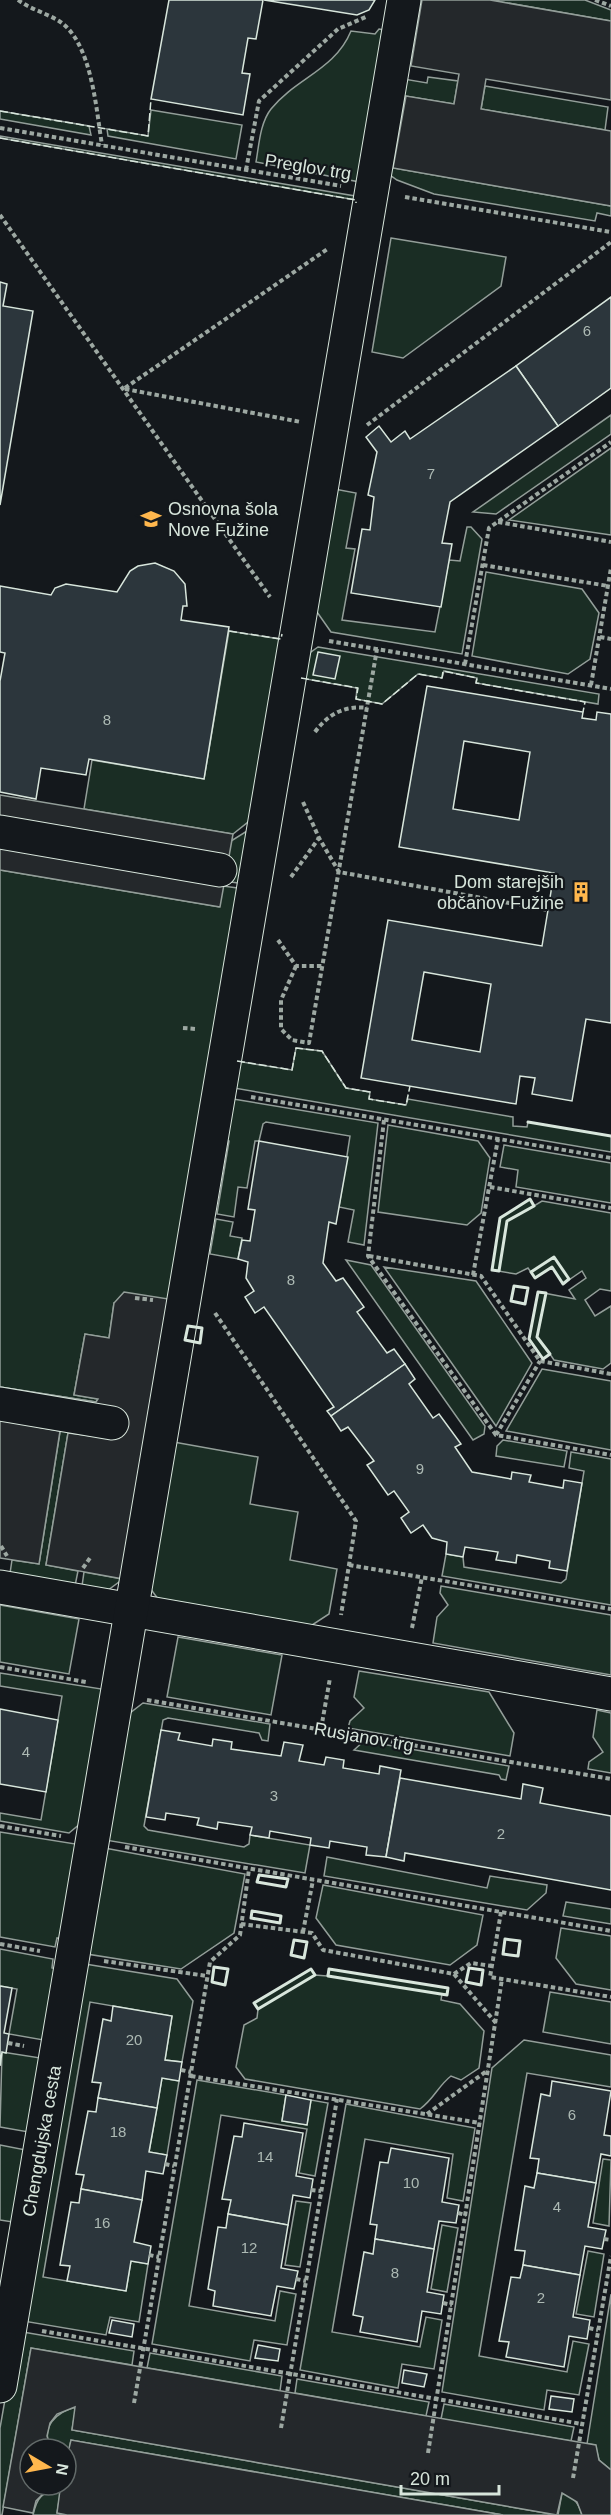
<svg xmlns="http://www.w3.org/2000/svg" width="611" height="2515" font-family="Arial,sans-serif">
<style>
.green{fill:#1a2d24;stroke:#939e99;stroke-width:1.5}
.parking{fill:#24282b;stroke:#939e99;stroke-width:1.5}
.building{fill:#2c363c;stroke:#d8e6dc;stroke-width:1.5;fill-rule:evenodd}
.lines{fill:none;stroke-linecap:round;stroke-linejoin:round}
.minor-casing{stroke:#d8e6dc;stroke-width:35}
.path{stroke:#9da8a2;stroke-width:4;stroke-dasharray:4.5 3;stroke-linecap:butt}
.minor{stroke:#14181c;stroke-width:33}
.fence{stroke:#d8e6dc;stroke-width:1.5;stroke-dasharray:8 3;stroke-linecap:butt}
.wall{stroke:#d8e6dc;stroke-width:3}
.labels{text-anchor:middle;stroke-width:4.5;stroke-linejoin:round;paint-order:stroke}
.number-label{font-size:15px;fill:#adbab4}
.street-label{font-size:18px;fill:#d8e6dc;stroke:#14181c}
.poi-label{font-size:18px;fill:#d8e6dc;stroke:#14181c;text-anchor:start}
</style>
<rect width="100%" height="100%" fill="#14181c"/>
<g class="green">
<polygon points="490,0 585,0 611,10 611,21"/>
<path d="M379,29L390,31L365,183L256,162C259,145 260,123 271,109C296,78 335,70 351,31L375,34Z"/>
<polygon points="428,77 458,81 454,104 406,96 398,139 388,138 398,78 427,83"/>
<polygon points="485,86 608,107 605,130 481,109"/>
<polygon points="151,110 242,125 236,159 108,136 107,129 148,136"/>
<polygon points="0,111 89,126 91,135 0,119"/>
<polygon points="0,136 361,197 356,200 0,138"/>
<polygon points="388,143 397,145 393,168 611,206 611,216 597,213 595,221 434,194 397,180 390,175"/>
<polygon points="391,238 506,257 501,286 403,358 372,352"/>
<polygon points="611,415 611,434 496,514 473,512"/>
<polygon points="611,448 611,535 509,520"/>
<polygon points="329,488 356,493 346,548 355,549 342,620 435,632 449,560 460,561 467,527 471,527 482,539 462,654 331,632 310,602"/>
<polygon points="486,572 582,589 599,613 590,659 568,674 472,656"/>
<polygon points="229,631 280,639 257,815 233,834 84,809 92,760 204,779"/>
<polygon points="318,647 599,694 598,704 476,683 477,678 444,671 442,678 418,674 382,704 356,699 357,688 301,678 236,1061 292,1070 296,1048 322,1051 346,1088 370,1092 369,1099 406,1105 408,1099 513,1117 513,1126 527,1127 528,1122 611,1136 611,1152 228,1087 300,660"/>
<polygon points="255,826 245,884 224,881 231,841"/>
<polygon points="0,870 219,907 223,886 245,889 175,1300 114,1303 109,1338 85,1334 74,1395 98,1399 96,1402 0,1387"/>
<polygon points="227,1098 378,1123 364,1245 348,1242 354,1210 339,1207 350,1136 266,1122 263,1124 259,1141 255,1141 247,1188 238,1187 234,1217 217,1214 229,1141 219,1139"/>
<polygon points="388,1125 478,1141 490,1158 481,1213 467,1225 378,1212"/>
<polygon points="504,1145 611,1163 611,1203 516,1187 518,1170 500,1167"/>
<polygon points="530,1199 534,1206 542,1201 611,1213 611,1291 600,1289 585,1300 595,1316 611,1306 611,1363 603,1369 554,1360 550,1354 543,1359 529,1339 538,1292 575,1299 569,1290 586,1278 582,1271 563,1284 552,1267 535,1278 528,1268 516,1274 492,1270 500,1218"/>
<polygon points="216,1219 233,1222 230,1236 242,1238 238,1259 210,1254"/>
<polygon points="346,1260 371,1265 485,1426 484,1434 473,1440"/>
<polygon points="384,1267 476,1281 532,1363 496,1426"/>
<polygon points="542,1369 611,1381 611,1450 506,1431"/>
<polygon points="38,1425 92,1435 68,1433 46,1565 78,1571 74,1591 9,1580 12,1560 39,1564 60,1432 36,1427"/>
<polygon points="503,1440 567,1451 564,1467 496,1456 497,1446"/>
<polygon points="168,1441 258,1457 250,1504 298,1512 290,1560 337,1569 329,1614 303,1631 164,1607 144,1580"/>
<polygon points="571,1452 611,1459 611,1605 442,1576 446,1554 463,1557 464,1567 561,1583 566,1579 584,1471 569,1468"/>
<polygon points="84,1572 122,1579 123,1579 100,1596 81,1593"/>
<polygon points="441,1586 611,1615 611,1675 433,1643 437,1617 448,1605 440,1593"/>
<polygon points="0,1605 79,1619 69,1674 0,1662"/>
<polygon points="178,1637 282,1655 271,1715 167,1697"/>
<polygon points="359,1671 489,1692 514,1733 510,1756 348,1728 350,1721 364,1708 354,1697"/>
<polygon points="0,1673 108,1690 87,1818 69,1833 0,1821 0,1813 41,1820 62,1696 0,1686"/>
<polygon points="143,1703 270,1724 268,1741 262,1740 259,1733 168,1718 163,1720 144,1826 148,1830 244,1847 249,1844 250,1835 310,1845 305,1873 99,1839 121,1720"/>
<polygon points="597,1710 611,1713 611,1773 588,1769 589,1762 603,1752 593,1737"/>
<polygon points="364,1741 509,1766 506,1780 501,1779 499,1775 354,1750"/>
<polygon points="0,1832 82,1845 67,1940 57,1938 55,1947 0,1937"/>
<polygon points="99,1847 245,1874 234,1933 181,1969 87,1954"/>
<polygon points="327,1857 487,1888 490,1876 547,1885 546,1893 527,1910 324,1876"/>
<polygon points="323,1885 483,1915 477,1945 450,1965 336,1945 316,1918"/>
<polygon points="566,1902 611,1909 611,1924 563,1916"/>
<polygon points="561,1928 611,1936 611,1990 576,1984 556,1958"/>
<polygon points="0,1949 53,1959 52,1968 62,1970 49,2041 9,2034 17,1989 0,1986"/>
<polygon points="79,1963 177,1979 193,2001 182,2062 165,2060 172,2016 90,2002 43,2277 126,2291 131,2261 148,2264 139,2322 110,2317 106,2335 17,2320"/>
<path d="M311,1969L315,1975L327,1976L329,1969L448,1988L447,1995L442,1994L441,2000L460,2004L484,2031L479,2068L461,2080L451,2076C438,2086 434,2099 420,2109L245,2079L236,2067L244,2025L257,2018L258,2009L254,2003Z"/>
<polygon points="550,1992 611,2002 611,2044 543,2032"/>
<polygon points="524,2040 611,2055 611,2087 527,2073 479,2356 567,2372 573,2341 589,2344 579,2395 547,2390 544,2410 442,2392 492,2068"/>
<polygon points="2,2052 47,2059 34,2133 0,2127"/>
<polygon points="162,2078 179,2081 167,2155 149,2152"/>
<polygon points="197,2080 286,2095 282,2121 307,2125 311,2100 328,2103 315,2176 299,2173 307,2129 221,2115 189,2306 275,2321 280,2291 296,2294 287,2345 254,2340 250,2361 152,2344"/>
<polygon points="346,2104 475,2128 463,2201 447,2198 453,2154 365,2139 332,2332 420,2347 426,2317 442,2320 434,2369 402,2364 398,2388 300,2370"/>
<polygon points="0,2145 31,2151 19,2223 0,2220"/>
<polygon points="603,2159 611,2160 609,2226 593,2223"/>
<polygon points="296,2201 311,2203 300,2267 285,2265"/>
<polygon points="442,2225 458,2228 447,2292 431,2289"/>
<polygon points="588,2251 604,2254 594,2317 576,2314"/>
<polygon points="611,2294 611,2470 599,2460 595,2445 587,2444"/>
<polygon points="17,2331 134,2351 132,2365 31,2348 2,2515 0,2515 0,2428"/>
<polygon points="150,2353 282,2376 280,2391 147,2368"/>
<polygon points="297,2379 429,2402 426,2416 295,2393"/>
<polygon points="444,2404 574,2427 571,2441 441,2419"/>
<path d="M76,2407L72,2430L557,2515H503L71,2440L67,2461L66,2449H51C40,2427 56,2412 76,2407Z"/>
<path d="M61,2490L57,2513L67,2515H33C37,2497 42,2491 61,2490Z"/>
<path d="M562,2493C574,2495 579,2504 582,2515H558Z"/>
</g>
<g class="parking">
<polygon points="422,0 490,0 611,21 611,100 486,79 481,109 611,131 611,206 393,168 406,96 454,104 459,74 411,66"/>
<polygon points="0,795 233,834 220,907 0,870"/>
<polygon points="124,1292 175,1300 123,1579 46,1565 68,1433 92,1436 38,1425 37,1427 60,1431 39,1564 0,1558 0,1421 7,1421 0,1417 0,1387 96,1402 98,1399 74,1395 85,1334 109,1338 114,1303"/>
<polygon points="31,2348 596,2445 599,2460 611,2470 611,2515 582,2515 577,2502 562,2493 557,2515 72,2430 75,2407 57,2414 50,2423 47,2436 51,2449 30,2449 30,2485 66,2485 66,2461 71,2440 503,2515 67,2515 57,2513 60,2490 44,2493 36,2501 33,2513 3,2507"/>
</g>
<g class="building">
<polygon points="169,0 263,0 256,39 248,38 242,73 250,74 243,115 151,99"/>
<polygon points="264,0 375,0 369,10 357,15"/>
<polygon points="0,282 7,284 3,306 33,311 0,505"/>
<polygon points="611,297 611,388 558,426 516,366"/>
<polygon points="516,366 558,426 450,502 442,543 452,544 441,607 351,593 362,529 370,530 374,497 368,495 377,452 366,437 379,426 391,442 405,431 410,439"/>
<polygon points="155,563 174,571 185,584 187,606 183,606 181,620 229,627 204,779 89,759 86,775 41,768 36,799 0,792 0,681 5,653 0,652 0,586 51,595 55,588 66,584 117,592 130,571 138,566"/>
<polygon points="318,652 340,656 335,679 313,675"/>
<path d="M427,686L583,712L582,718L596,720L597,712L611,714V1023L586,1019L572,1101L532,1094L535,1078L520,1076L516,1104L361,1078L388,920L542,946L548,910L554,873L399,847ZM464,741L530,752L519,820L453,809ZM424,972L491,984L480,1052L412,1040Z"/>
<polygon points="259,1141 348,1157 336,1224 329,1222 323,1263 336,1281 343,1278 364,1307 357,1312 387,1353 394,1349 405,1364 331,1416 327,1411 334,1407 264,1307 255,1313 245,1297 254,1291 246,1278 248,1262 238,1259 242,1240 250,1241 255,1210 248,1209"/>
<polygon points="405,1364 415,1379 409,1384 433,1418 439,1414 461,1444 455,1447 472,1472 511,1479 512,1472 531,1475 529,1482 563,1488 564,1480 582,1483 567,1571 549,1568 550,1561 517,1555 516,1563 496,1560 498,1552 465,1547 463,1557 446,1554 447,1542 432,1538 423,1525 411,1533 401,1518 409,1512 394,1491 388,1495 367,1465 374,1461 348,1427 341,1431 331,1416"/>
<polygon points="0,1709 58,1720 46,1792 0,1784"/>
<polygon points="161,1730 180,1733 178,1740 212,1746 213,1739 232,1742 231,1749 281,1756 284,1742 303,1745 299,1761 324,1765 326,1757 344,1760 343,1768 379,1774 380,1766 401,1770 386,1857 366,1855 367,1847 330,1841 329,1848 310,1845 311,1838 270,1831 269,1838 250,1835 252,1827 218,1822 217,1829 197,1825 199,1818 166,1813 165,1820 146,1817"/>
<polygon points="400,1778 521,1799 523,1784 543,1788 540,1803 611,1816 611,1890 405,1853 404,1861 386,1857"/>
<polygon points="0,1986 12,1988 4,2033 9,2034 6,2053 2,2052 0,2066"/>
<polygon points="113,2006 172,2016 165,2060 182,2062 179,2081 162,2078 157,2108 98,2098 101,2083 92,2082 103,2019 111,2021"/>
<polygon points="552,2081 611,2091 604,2135 611,2136 611,2156 601,2154 596,2183 537,2173 539,2159 530,2158 541,2094 550,2096"/>
<polygon points="286,2095 311,2100 307,2125 282,2121"/>
<polygon points="98,2098 157,2108 149,2152 167,2155 163,2174 146,2171 142,2200 81,2189 84,2175 76,2174 88,2111 96,2112"/>
<polygon points="244,2123 303,2133 296,2176 313,2179 310,2198 293,2195 288,2225 228,2214 231,2200 222,2199 234,2136 242,2137"/>
<polygon points="391,2148 449,2158 442,2202 459,2205 456,2223 439,2221 434,2249 375,2239 377,2225 370,2224 380,2162 388,2163"/>
<polygon points="537,2173 596,2183 588,2227 606,2230 602,2249 585,2246 580,2275 523,2265 525,2251 515,2250 525,2186 534,2188"/>
<polygon points="81,2189 142,2200 134,2242 151,2246 148,2264 131,2261 126,2291 67,2281 70,2266 60,2265 71,2202 79,2203"/>
<polygon points="228,2214 288,2225 281,2268 298,2271 294,2289 277,2286 271,2316 213,2306 215,2291 208,2289 218,2227 226,2228"/>
<polygon points="375,2239 434,2249 427,2292 444,2295 441,2314 422,2311 417,2342 360,2332 363,2317 353,2315 364,2252 373,2254"/>
<polygon points="523,2265 580,2275 573,2317 590,2320 587,2339 569,2336 564,2367 506,2357 509,2342 499,2341 511,2277 520,2278"/>
<polygon points="112,2320 134,2324 132,2337 109,2333"/>
<polygon points="258,2345 280,2349 278,2361 255,2358"/>
<polygon points="404,2370 427,2374 424,2387 402,2383"/>
<polygon points="551,2396 574,2399 572,2412 549,2409"/>
</g>
<g class="lines">
<g class="minor-casing">
<g id="minor">
<polyline points="0,832 220,870"/>
<polyline points="0,1404 112,1423"/>
<polyline points="0,1587 611,1694"/>
<polyline points="0,2386 404,0"/>
</g>
</g>
<g class="path">
<path d="M18,0C30,9 46,13 59,21C92,42 96,109 102,145"/>
<polyline points="595,0 611,6"/>
<polyline points="0,128 341,186"/>
<polyline points="246,170 259,101 338,29 368,16"/>
<polyline points="405,197 611,232"/>
<polyline points="0,215 270,597"/>
<polyline points="125,388 329,248"/>
<polyline points="125,389 301,422"/>
<polyline points="367,425 611,242"/>
<polyline points="498,522 611,542"/>
<polyline points="483,565 608,586"/>
<polyline points="600,637 611,639"/>
<polyline points="329,641 611,689"/>
<polyline points="465,664 489,528 611,442"/>
<polyline points="591,685 611,568"/>
<path d="M315,732C328,714 345,705 367,708"/>
<polyline points="303,802 319,838 339,872 548,910"/>
<polyline points="291,877 319,838"/>
<polyline points="278,940 296,966 322,966"/>
<polyline points="296,966 281,1000 281,1029 292,1040 309,1043 377,649"/>
<polyline points="183,1028 196,1029"/>
<polyline points="251,1097 611,1158"/>
<polyline points="384,1120 368,1256 496,1435 611,1455"/>
<polyline points="490,1187 611,1208"/>
<polyline points="369,1256 481,1276 540,1361 611,1374"/>
<polyline points="473,1275 498,1139"/>
<polyline points="135,1298 153,1300"/>
<polyline points="215,1313 356,1521 341,1615"/>
<polyline points="496,1435 540,1361"/>
<polyline points="1,1546 7,1556"/>
<polyline points="349,1565 611,1609"/>
<polyline points="83,1568 90,1558"/>
<polyline points="412,1628 422,1577"/>
<polyline points="0,1667 86,1682"/>
<polyline points="147,1700 611,1779"/>
<polyline points="321,1729 330,1678"/>
<polyline points="0,1826 61,1836"/>
<polyline points="125,1847 611,1931"/>
<polyline points="501,1912 490,1977 611,1997"/>
<polyline points="241,1924 312,1933 323,1950 454,1974 471,1963 492,1966"/>
<polyline points="303,1932 313,1880"/>
<polyline points="0,1944 40,1951"/>
<polyline points="104,1961 207,1976"/>
<polyline points="454,1974 496,2023"/>
<polyline points="8,2043 24,2046"/>
<polyline points="181,2070 191,2072"/>
<polyline points="191,2076 480,2123"/>
<polyline points="427,2114 488,2070"/>
<polyline points="165,2164 174,2166"/>
<polyline points="311,2190 321,2191"/>
<polyline points="458,2213 466,2215"/>
<polyline points="604,2239 611,2240"/>
<polyline points="149,2255 159,2257"/>
<polyline points="296,2279 306,2281"/>
<polyline points="443,2303 452,2305"/>
<polyline points="589,2328 598,2330"/>
<polyline points="42,2331 582,2424"/>
<polyline points="134,2403 210,1962 240,1935 249,1869"/>
<polyline points="281,2428 337,2099"/>
<polyline points="428,2453 502,1979"/>
<polyline points="573,2478 611,2256"/>
</g>
<use href="#minor" class="minor"/>
<g class="fence">
<polyline points="0,111 148,136 151,99"/>
<polyline points="0,138 356,200 356,203"/>
<polyline points="229,631 281,639 282,634"/>
<polyline points="301,678 358,688 356,699 382,704 418,674 442,678 443,671 477,678 476,683 585,702 583,712"/>
<polyline points="237,1061 292,1070 296,1048 322,1051 346,1088 370,1092 369,1099 406,1105 410,1086"/>
</g>
<g class="wall">
<polyline points="528,1122 611,1136"/>
<polygon points="530,1199 534,1206 507,1221 499,1271 492,1270 500,1218"/>
<polygon points="554,1257 569,1279 563,1284 552,1267 535,1278 531,1272"/>
<polygon points="514,1286 528,1288 525,1304 511,1301"/>
<polygon points="538,1292 546,1293 537,1337 550,1354 543,1359 529,1339"/>
<polygon points="188,1326 202,1328 200,1343 185,1340"/>
<polygon points="259,1875 288,1879 286,1887 257,1882"/>
<polygon points="252,1911 281,1916 280,1923 251,1918"/>
<polygon points="505,1939 520,1941 518,1956 503,1954"/>
<polygon points="294,1940 307,1942 304,1958 291,1955"/>
<polygon points="214,1967 228,1969 225,1985 212,1982"/>
<polygon points="469,1968 483,1970 481,1985 466,1982"/>
<polygon points="311,1969 315,1975 258,2009 254,2003"/>
<polygon points="329,1969 448,1988 447,1995 328,1976"/>
</g>
</g>
<defs>
<g id="school-bare" transform="scale(1.62)"><path d="M0-5L7-2L0 1L-7-2ZM-4 1L0 2.5L4 1V4Q0 6-4 4Z" fill="#ffb74d" stroke="#14181c" stroke-width="2.5" paint-order="stroke"/></g>
<g id="building-bare" transform="scale(1.62)"><path d="M-4-6H4V6H1V3H-1V6H-4ZM-2.5-4.3h1.7v1.8h-1.7ZM.8-4.3h1.7v1.8H.8ZM-2.5-1h1.7V.8h-1.7ZM.8-1h1.7V.8H.8Z" fill="#ffb74d" stroke="#14181c" stroke-width="2.5" paint-order="stroke"/></g>
</defs>
<g fill-rule="evenodd">
<use href="#school-bare" x="151" y="519"/>
<use href="#building-bare" x="581" y="892"/>
</g>
<g class="labels">
<g class="number-label">
<text x="587" y="336">6</text>
<text x="431" y="479">7</text>
<text x="107" y="725">8</text>
<text x="291" y="1285">8</text>
<text x="420" y="1474">9</text>
<text x="26" y="1757">4</text>
<text x="274" y="1801">3</text>
<text x="501" y="1839">2</text>
<text x="134" y="2045">20</text>
<text x="572" y="2120">6</text>
<text x="118" y="2137">18</text>
<text x="265" y="2162">14</text>
<text x="411" y="2188">10</text>
<text x="557" y="2212">4</text>
<text x="102" y="2228">16</text>
<text x="249" y="2253">12</text>
<text x="395" y="2278">8</text>
<text x="541" y="2303">2</text>
</g>
<g class="street-label">
<text transform="translate(308 167) rotate(9)" y="6">Preglov trg</text>
<text transform="translate(364 1737) rotate(10)" y="6">Rusjanov trg</text>
<text transform="translate(42 2141) rotate(-80)" y="6">Chengdujska cesta</text>
</g>
<g class="poi-label">
<text x="168" y="515">Osnovna šola<tspan x="168" dy="21">Nove Fužine</tspan></text>
<text x="564" y="888" text-anchor="end">Dom starejših<tspan x="564" dy="21">občanov Fužine</tspan></text>
</g>
</g>
<g transform="translate(48 2467) rotate(100)"><circle r="28" fill="#14181c" stroke="#626a69" stroke-width="1.5"/>
<path d="M0-4.5L10 22L0 15L-10 22Z" fill="#ffb74d"/>
<text y="-9" font-size="16" font-weight="bold" text-anchor="middle" fill="#d8e6dc">N</text>
</g>
<path d="M401 2485v9h98v-9" fill="none" stroke="#d8e6dc" stroke-width="3"/>
<text x="410" y="2485" font-size="18" fill="#d8e6dc" stroke="#14181c" stroke-width="4.5" paint-order="stroke">20 m</text>
</svg>
